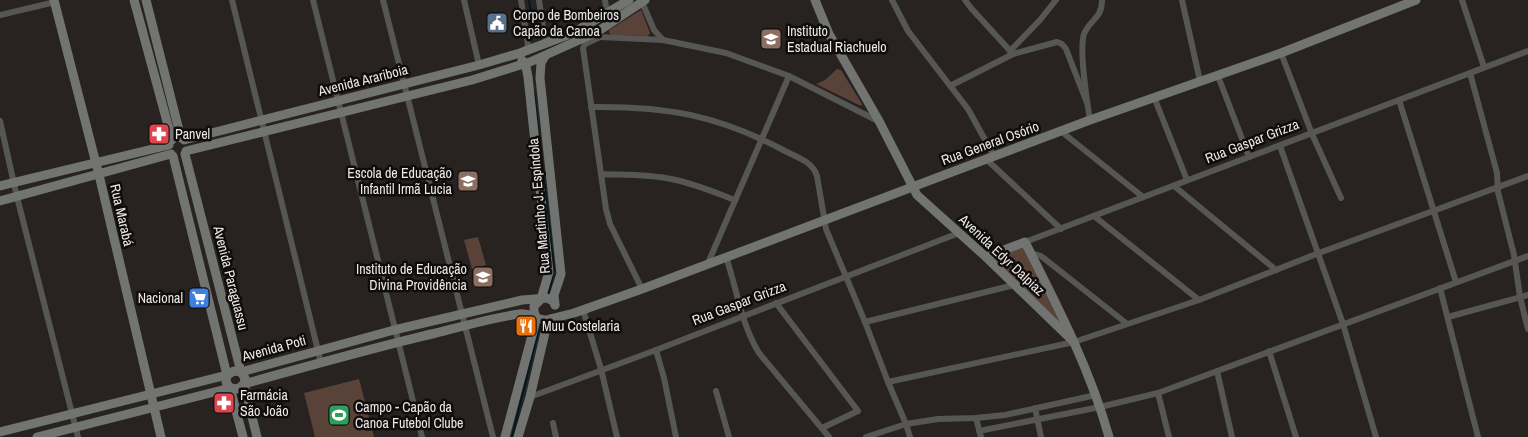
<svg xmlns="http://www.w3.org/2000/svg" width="1528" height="437" font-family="'Archivo Narrow',sans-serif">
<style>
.green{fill:#594238}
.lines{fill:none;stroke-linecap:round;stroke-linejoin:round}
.stream{stroke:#011822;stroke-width:2}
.street{stroke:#565755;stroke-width:6}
.secondary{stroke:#717470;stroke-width:9}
.labels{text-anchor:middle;stroke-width:5;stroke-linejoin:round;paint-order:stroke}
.poi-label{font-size:14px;fill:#ece9e7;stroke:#0f0d0c;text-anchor:start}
.street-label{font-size:14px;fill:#ece9e7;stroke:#0f0d0c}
</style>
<rect width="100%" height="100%" fill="#282321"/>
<g class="green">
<polygon points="641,10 650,33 648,36 612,35 609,33 609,30"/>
<polygon points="837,69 841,70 862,104 861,106 816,84 825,80"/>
<polygon points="478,237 486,265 472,269 464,240"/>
<polygon points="1024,247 1062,326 991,259"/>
<polygon points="359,379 374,437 315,437 304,393"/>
</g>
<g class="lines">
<g class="stream">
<polyline points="529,0 532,18"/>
<polyline points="534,92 554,270 549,293"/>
<polyline points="512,437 539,328"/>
</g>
<g class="street">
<polyline points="232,0 321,363"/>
<polyline points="313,0 422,437"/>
<polyline points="383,0 493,437"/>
<polyline points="464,0 479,65"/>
<polyline points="521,0 528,45 526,51"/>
<polyline points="539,0 543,28 547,43"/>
<polyline points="605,0 607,14"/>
<polyline points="892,0 908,31 968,109 994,156"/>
<polyline points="965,0 971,8 1013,54"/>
<polyline points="1182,0 1200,81"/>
<polyline points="1462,0 1484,67"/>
<polyline points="642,2 654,30 663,40"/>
<polyline points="0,15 55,2"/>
<polyline points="597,32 600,37 663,40 726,53 789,76 878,121"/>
<polyline points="600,37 585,44 583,48 606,209 610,224 642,289"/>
<polyline points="1010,51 1040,20 1056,0"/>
<polyline points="1281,53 1312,134 1341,198"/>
<polyline points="1470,73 1497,173 1498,192 1514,255 1520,297 1528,329"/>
<polyline points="1218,76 1249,157"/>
<polyline points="950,86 1013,54 1057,42 1062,44 1066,49 1087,103"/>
<polyline points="1154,97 1187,180"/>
<polyline points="1399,100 1456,282"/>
<path d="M591,107C666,106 718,115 785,151C797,157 813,162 817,176L826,229L865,322L888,382L906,424L910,437"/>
<path d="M1090,120C1087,103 1079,49 1084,34C1090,19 1102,19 1102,0"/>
<polyline points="0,121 17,197 78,437"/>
<polyline points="1062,132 1143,197"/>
<polyline points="1280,146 1343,324 1376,437"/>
<polyline points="986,159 1061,229"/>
<path d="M601,174C624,175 648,174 671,179C693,183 714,192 735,200"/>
<polyline points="1174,186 1276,270"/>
<polyline points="1094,216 1199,300"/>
<polyline points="1025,242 1528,51"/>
<polyline points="1031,253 1041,256 1126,323"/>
<path d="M726,257C737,289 741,324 759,353L829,437"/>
<polyline points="708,263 789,76"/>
<polyline points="1440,288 1478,437"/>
<polyline points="776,303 858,411 822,428"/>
<polyline points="583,310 601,369 617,437"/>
<polyline points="1448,317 1528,295"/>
<polyline points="865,322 1014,285"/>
<polyline points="656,350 664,378 676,437"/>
<polyline points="1269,351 1296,437"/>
<polyline points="1217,371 1232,437"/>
<polyline points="888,382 1074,342 1199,300 1319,253 1528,176"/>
<polyline points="716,391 729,437"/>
<polyline points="1158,393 1169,437"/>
<polyline points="530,397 656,350 959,233"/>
<polyline points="1035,408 1041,437"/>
<polyline points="976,418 981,437"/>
<polyline points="553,423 556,437"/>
<polyline points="979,431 1100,407 1158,393 1528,256"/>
<polyline points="866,437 906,424 938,419 976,418 1005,415 1096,395"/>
</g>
<g class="secondary">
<polyline points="54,0 99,175 161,437"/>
<polyline points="134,0 172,140"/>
<polyline points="146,0 181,138"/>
<polyline points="815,0 829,34 879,121 917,195 986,257 1074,342"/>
<polyline points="545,56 541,63 540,78 561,274 554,295 555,305"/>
<polyline points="184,140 479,65 520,53 573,33 629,0"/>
<polyline points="186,151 472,80 530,62 597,32 645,0"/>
<polyline points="185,154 241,372 245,378 244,384 257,437"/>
<polyline points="173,156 227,375 226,382 230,388 243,437"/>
<polyline points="0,186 169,145"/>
<polyline points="0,201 171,154"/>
<path d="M986,257L1025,242C1057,305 1090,369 1109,437"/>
<polyline points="550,319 574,313 642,289 1090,120 1281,53 1416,0"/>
<polyline points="0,432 227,375 234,371 241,372 394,330 522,300 547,298 553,301 555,305"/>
<path d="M37,437L230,388L238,389L244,384C308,366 372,348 436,333C464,326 491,318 519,314C529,312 538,321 548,320"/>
<polyline points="505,437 534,328 536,317 534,312 534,306 541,299 549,272 528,77 526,67 522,60"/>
<polyline points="518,437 530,397 548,320 551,319"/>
</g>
</g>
<defs>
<g id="civic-square" transform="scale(1.125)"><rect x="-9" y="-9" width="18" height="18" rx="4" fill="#5c6f8a" stroke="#0f0d0c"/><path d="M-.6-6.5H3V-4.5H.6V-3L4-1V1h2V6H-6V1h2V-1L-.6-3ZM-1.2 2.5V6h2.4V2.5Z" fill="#fff"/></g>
<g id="school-square" transform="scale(1.125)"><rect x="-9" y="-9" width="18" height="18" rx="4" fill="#8d6e63" stroke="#0f0d0c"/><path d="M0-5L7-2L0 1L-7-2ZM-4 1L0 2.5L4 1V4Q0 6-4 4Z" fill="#fff"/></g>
<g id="pharmacy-square" transform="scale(1.125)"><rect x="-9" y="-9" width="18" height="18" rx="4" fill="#e0444e" stroke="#0f0d0c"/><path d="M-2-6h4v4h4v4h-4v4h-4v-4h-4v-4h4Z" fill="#fff"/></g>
<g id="supermarket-square" transform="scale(1.125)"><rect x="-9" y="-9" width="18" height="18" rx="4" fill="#3f7fe0" stroke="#0f0d0c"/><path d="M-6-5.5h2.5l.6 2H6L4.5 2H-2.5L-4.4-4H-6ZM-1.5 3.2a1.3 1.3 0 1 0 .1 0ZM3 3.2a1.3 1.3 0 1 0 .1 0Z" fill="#fff"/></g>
<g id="restaurant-square" transform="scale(1.125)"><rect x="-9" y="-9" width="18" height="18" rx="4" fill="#e8710a" stroke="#0f0d0c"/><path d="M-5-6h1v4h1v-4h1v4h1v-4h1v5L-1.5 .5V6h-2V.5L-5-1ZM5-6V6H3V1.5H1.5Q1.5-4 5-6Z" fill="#fff"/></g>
<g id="stadium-square" transform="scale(1.125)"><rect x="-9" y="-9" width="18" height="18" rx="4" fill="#2e9e5b" stroke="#0f0d0c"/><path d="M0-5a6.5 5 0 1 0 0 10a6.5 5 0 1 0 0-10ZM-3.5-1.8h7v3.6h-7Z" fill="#fff"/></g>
</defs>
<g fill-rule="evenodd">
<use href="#civic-square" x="497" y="23"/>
<use href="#school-square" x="771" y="39"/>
<use href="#pharmacy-square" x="159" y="134"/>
<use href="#school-square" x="468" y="181"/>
<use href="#school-square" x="483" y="277"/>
<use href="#supermarket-square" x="199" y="298"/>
<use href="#restaurant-square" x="526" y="326"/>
<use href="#pharmacy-square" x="224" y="403"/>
<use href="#stadium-square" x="339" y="415"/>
</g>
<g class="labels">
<g class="poi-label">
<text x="513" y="20">Corpo de Bombeiros<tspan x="513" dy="16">Capão da Canoa</tspan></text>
<text x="787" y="36">Instituto<tspan x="787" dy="16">Estadual Riachuelo</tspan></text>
<text x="175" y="139">Panvel</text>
<text x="452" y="178" text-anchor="end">Escola de Educação<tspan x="452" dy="16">Infantil Irmã Lucia</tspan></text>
<text x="467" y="274" text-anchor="end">Instituto de Educação<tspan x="467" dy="16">Divina Providência</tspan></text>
<text x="183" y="303" text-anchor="end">Nacional</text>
<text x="542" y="331">Muu Costelaria</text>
<text x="240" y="400">Farmácia<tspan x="240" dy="16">São João</tspan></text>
<text x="355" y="412">Campo - Capão da<tspan x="355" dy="16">Canoa Futebol Clube</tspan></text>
</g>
<g class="street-label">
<text transform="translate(363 80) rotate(-14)" y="5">Avenida Arariboia</text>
<text transform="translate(1252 141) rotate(-21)" y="5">Rua Gaspar Grizza</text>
<text transform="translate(990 143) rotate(-20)" y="5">Rua General Osório</text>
<text transform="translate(539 206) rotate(-95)" y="5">Rua Martinho J. Espíndola</text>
<text transform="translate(122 215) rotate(77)" y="5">Rua Marabá</text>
<text transform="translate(1002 255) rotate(43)" y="5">Avenida Edyr Dalpiaz</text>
<text transform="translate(231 278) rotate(76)" y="5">Avenida Paraguassu</text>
<text transform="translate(739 303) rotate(-21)" y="5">Rua Gaspar Grizza</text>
<text transform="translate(274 348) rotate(-15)" y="5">Avenida Poti</text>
</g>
</g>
</svg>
